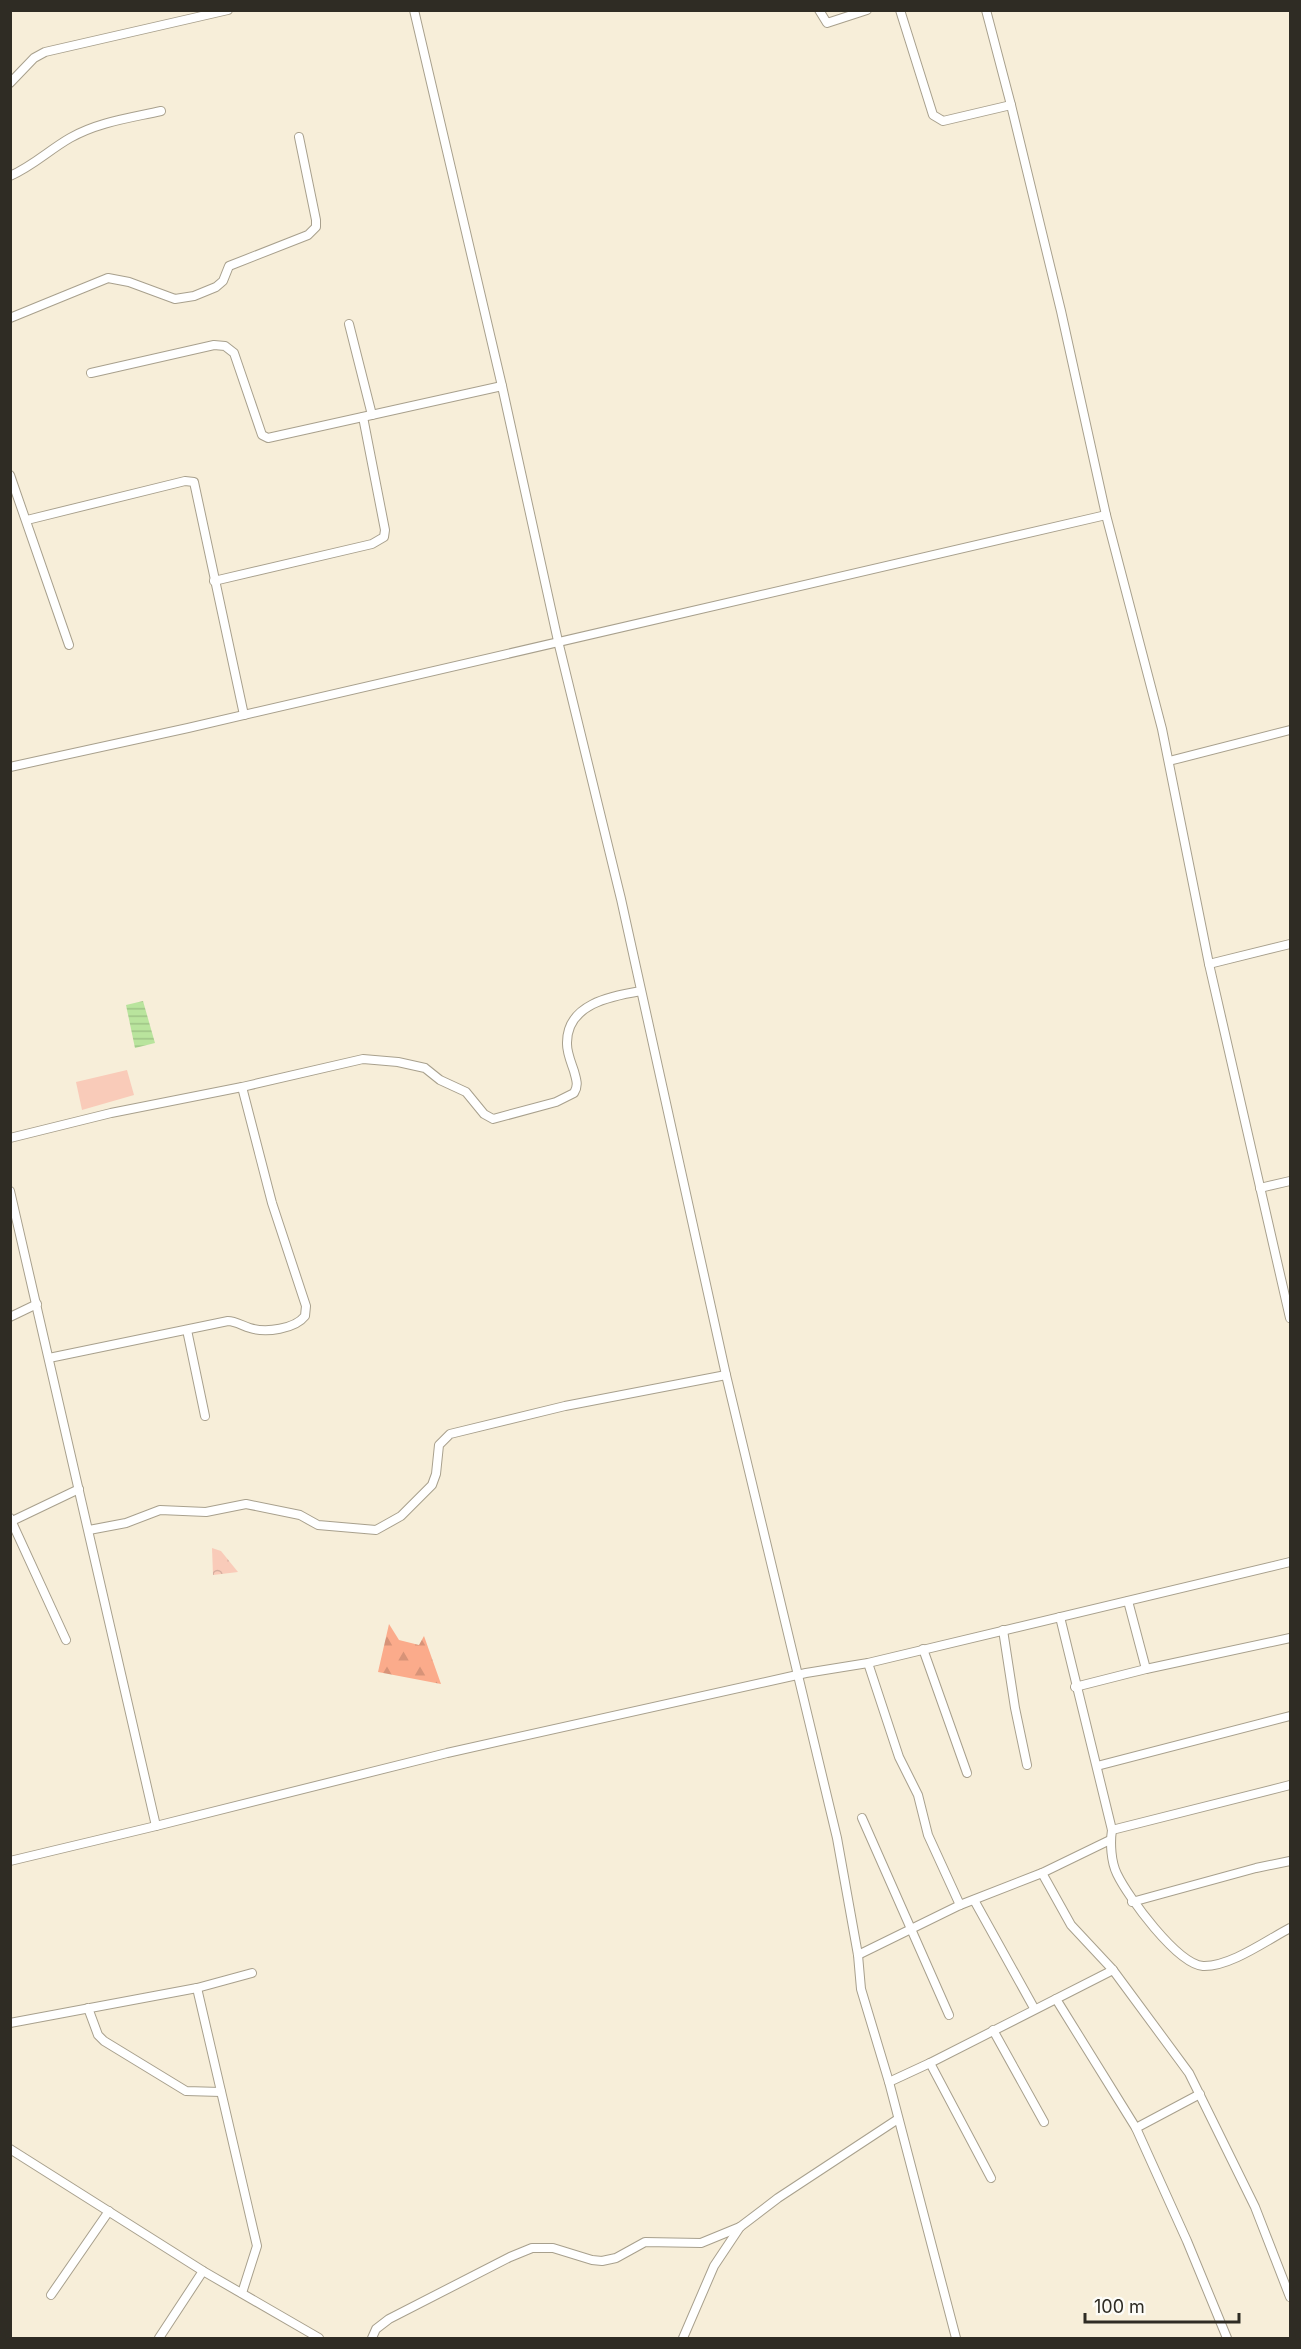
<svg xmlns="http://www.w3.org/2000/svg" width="1301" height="2349" font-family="Inter,sans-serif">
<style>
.forest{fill:url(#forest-firs)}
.park{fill:url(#park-crowns)}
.garden{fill:#f9cbb9}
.water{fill:url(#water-rules)}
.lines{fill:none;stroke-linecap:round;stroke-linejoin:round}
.minor-casing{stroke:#a8a08d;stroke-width:10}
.minor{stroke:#fff;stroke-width:8}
</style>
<defs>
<pattern id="forest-firs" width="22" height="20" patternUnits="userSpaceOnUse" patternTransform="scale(1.5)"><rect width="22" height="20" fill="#fbab8b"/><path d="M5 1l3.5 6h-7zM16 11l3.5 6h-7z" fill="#d79378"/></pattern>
<pattern id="park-crowns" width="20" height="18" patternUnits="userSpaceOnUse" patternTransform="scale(1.5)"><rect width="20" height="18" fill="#f9cbb9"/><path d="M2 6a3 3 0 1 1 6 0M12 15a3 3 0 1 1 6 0" fill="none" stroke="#d6ae9f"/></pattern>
<pattern id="water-rules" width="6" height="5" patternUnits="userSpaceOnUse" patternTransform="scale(1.5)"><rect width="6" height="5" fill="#b9e49d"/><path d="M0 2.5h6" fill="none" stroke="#9fc487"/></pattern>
</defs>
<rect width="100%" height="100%" fill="#f7eed9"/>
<polygon class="forest" points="389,1624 399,1640 419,1645 424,1636 441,1684 378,1672"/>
<polygon class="park" points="212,1548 221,1551 238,1572 213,1575"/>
<polygon class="garden" points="127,1070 134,1095 82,1110 76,1082"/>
<polygon class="water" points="143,1001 155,1043 135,1048 126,1005"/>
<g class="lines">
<g class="minor-casing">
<g id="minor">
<polyline points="414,10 502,386 558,641 621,899 726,1375 837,1838 858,1955 861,1989 889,2082 956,2338"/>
<polyline points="819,10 827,23 867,10"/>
<polyline points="900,10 933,115 943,121 1011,105"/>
<polyline points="986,10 1011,105 1061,311 1106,515 1162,729 1209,964 1290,1318"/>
<polyline points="10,83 34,58 45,52 228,10"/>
<path d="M10,176C33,166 49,150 70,138C98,122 130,118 161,111"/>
<polyline points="10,318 108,278 129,282 175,299 194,296 216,287 223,281 229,266 308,235 316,227 316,220 299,137"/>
<polyline points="349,324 372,415"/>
<polyline points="91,373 214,345 225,346 234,353 262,435 268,438 502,386"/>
<polyline points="10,475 69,645"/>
<polyline points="27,520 185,481 194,482 244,715"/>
<polyline points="214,581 372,544 384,537 385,530 363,417"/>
<polyline points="1169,761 1290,730"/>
<polyline points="10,767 188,728 1106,515"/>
<polyline points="1209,964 1290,944"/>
<path d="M10,1138L111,1113L242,1087L363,1059L398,1062L425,1068L440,1080L466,1092L484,1114L493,1119L556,1102L574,1093C579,1085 576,1079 574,1071C571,1062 567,1053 567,1044C566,1004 611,996 641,991"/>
<polyline points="1260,1188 1290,1181"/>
<polyline points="10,1191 156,1826 447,1753 806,1673 868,1663 1290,1562"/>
<polyline points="10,1317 37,1304"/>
<polyline points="187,1330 205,1416"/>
<path d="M49,1358L228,1321C235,1321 243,1326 250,1328C266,1333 295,1329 305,1316L306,1306L272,1203L242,1087"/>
<polyline points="10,1518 66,1640"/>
<polyline points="10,1522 79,1489"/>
<polyline points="89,1530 126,1523 160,1510 206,1512 246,1504 300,1515 318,1525 376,1530 401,1516 432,1485 436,1474 439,1445 450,1434 565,1406 726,1375"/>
<polyline points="1128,1601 1146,1669"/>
<path d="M1060,1617L1112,1830C1110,1843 1111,1862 1117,1874C1128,1897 1177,1964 1203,1966C1230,1967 1267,1940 1290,1928"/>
<polyline points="1003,1630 1015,1708 1027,1765"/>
<polyline points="923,1649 967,1773"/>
<polyline points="868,1663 899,1757 918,1795 928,1835 960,1905"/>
<polyline points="1075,1687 1146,1669 1290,1638"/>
<polyline points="1097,1766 1290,1716"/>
<polyline points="862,1818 949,2015"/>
<polyline points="1112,1830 1290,1785"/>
<polyline points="1110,1840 1042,1873 1071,1925 1113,1970 1189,2073 1255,2207 1290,2297"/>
<polyline points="10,1861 156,1826"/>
<polyline points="974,1900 1034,2008"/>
<polyline points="1132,1902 1256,1868 1290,1861"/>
<polyline points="858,1955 960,1905 1042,1873"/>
<polyline points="197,1988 257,2246 242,2293"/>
<polyline points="1056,1999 1136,2128 1187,2241 1227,2338"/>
<polyline points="88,2008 98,2035 104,2041 186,2091 221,2092"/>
<polyline points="10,2023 197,1988 252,1973"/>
<polyline points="993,2030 1044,2122"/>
<polyline points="930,2063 991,2178"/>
<polyline points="889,2082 930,2063 1113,1970"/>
<polyline points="1136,2128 1200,2094"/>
<polyline points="10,2149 203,2271 319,2338"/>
<polyline points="51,2295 109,2211"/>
<polyline points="159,2338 203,2271"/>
<polyline points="372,2338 376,2329 389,2319 510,2257 532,2248 553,2248 592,2260 602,2261 616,2258 645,2242 701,2243 740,2227"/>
<polyline points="683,2338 714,2266 740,2227 778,2198 898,2119"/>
</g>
</g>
<use href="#minor" class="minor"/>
</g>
<rect width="1301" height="2349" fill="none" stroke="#2f2c24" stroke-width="24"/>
<path d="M1085 2313v9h154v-9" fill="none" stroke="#2f2c24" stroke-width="3"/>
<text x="1094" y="2313" font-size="18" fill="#2f2c24" stroke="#fdfcf7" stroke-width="4.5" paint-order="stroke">100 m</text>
</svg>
